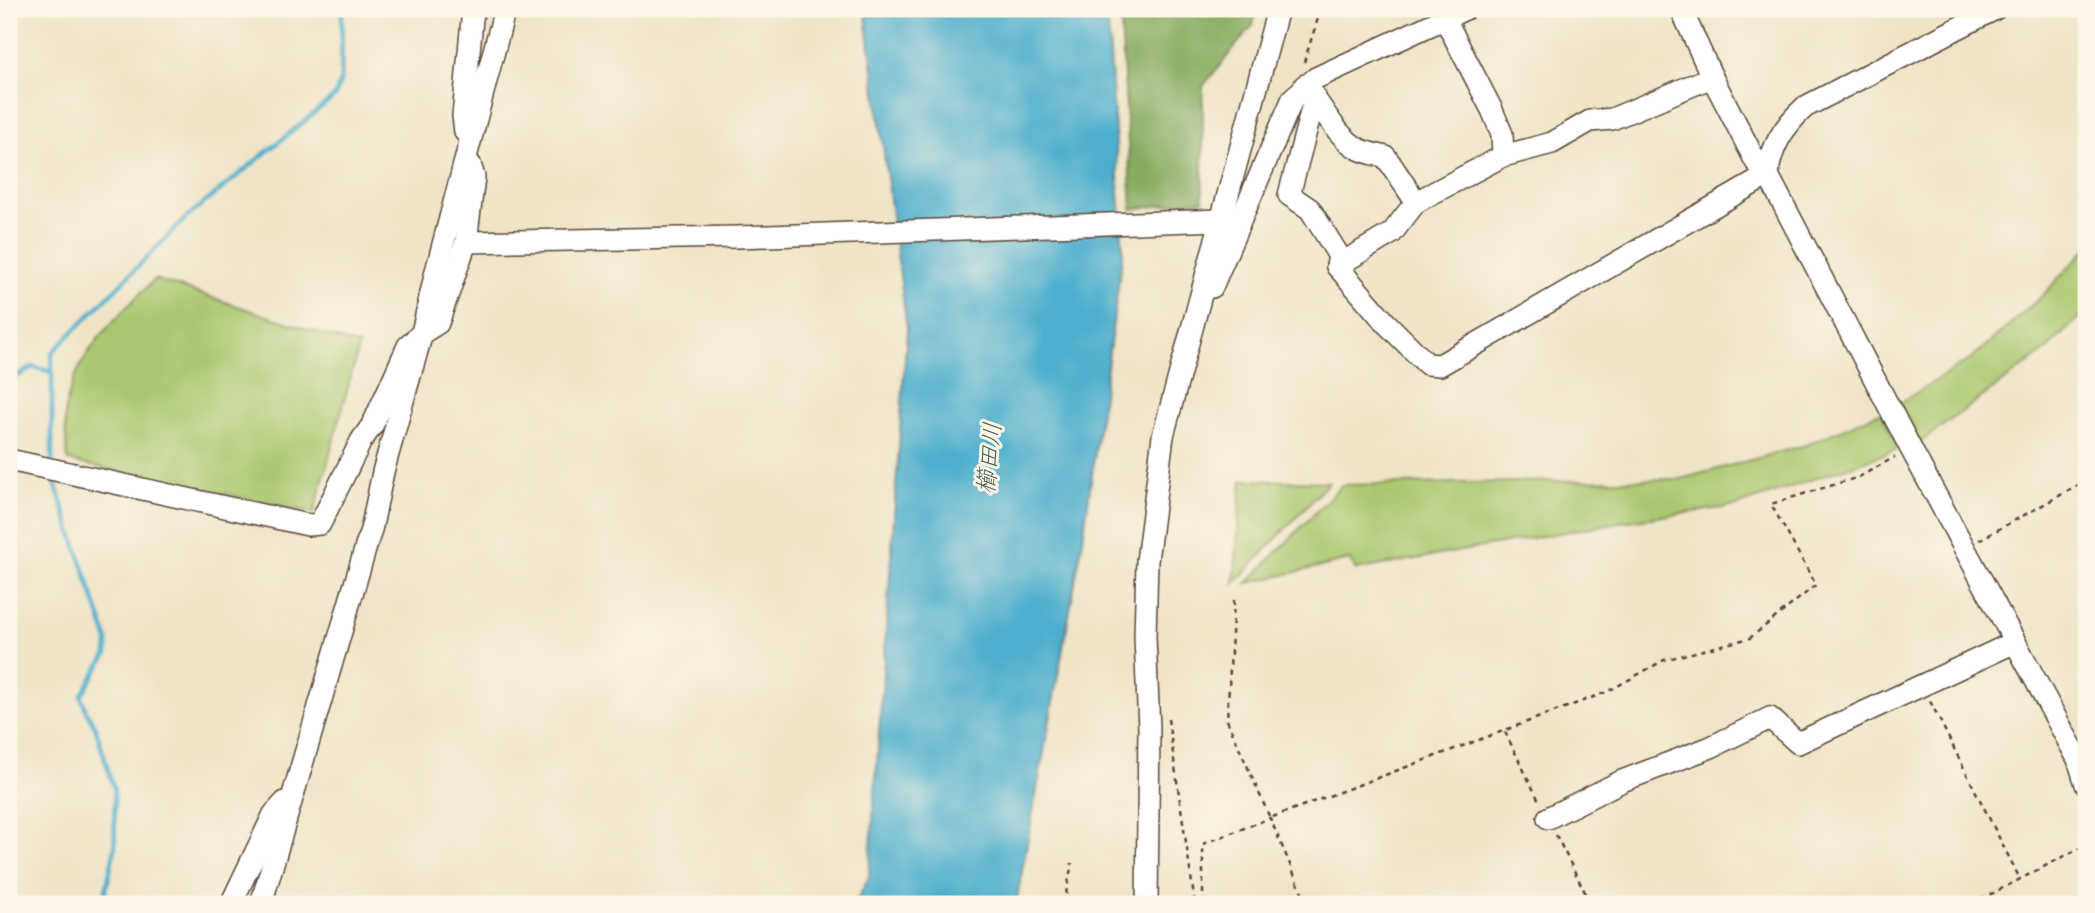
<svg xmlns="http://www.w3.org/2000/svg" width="2095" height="913" font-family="Delius,'Klee One',sans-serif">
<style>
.green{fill:#a9c76e;stroke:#727846;stroke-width:2}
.forest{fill:#86ac61;stroke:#606b40;stroke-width:2}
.water{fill:#4eafcd;stroke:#446c76;stroke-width:2}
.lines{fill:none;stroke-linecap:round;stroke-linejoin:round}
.stream{stroke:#4eafcd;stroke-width:4.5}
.minor-casing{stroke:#564637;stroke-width:24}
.path{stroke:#564637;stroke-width:2.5;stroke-dasharray:5 5;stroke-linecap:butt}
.minor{stroke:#fff;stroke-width:21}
.labels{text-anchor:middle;stroke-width:6;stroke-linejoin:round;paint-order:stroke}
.water-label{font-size:24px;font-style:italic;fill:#42595b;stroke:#fcf5e5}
</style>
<rect width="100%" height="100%" fill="#fcf5e5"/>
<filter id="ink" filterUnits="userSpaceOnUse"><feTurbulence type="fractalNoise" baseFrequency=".0143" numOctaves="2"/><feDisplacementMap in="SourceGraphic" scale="14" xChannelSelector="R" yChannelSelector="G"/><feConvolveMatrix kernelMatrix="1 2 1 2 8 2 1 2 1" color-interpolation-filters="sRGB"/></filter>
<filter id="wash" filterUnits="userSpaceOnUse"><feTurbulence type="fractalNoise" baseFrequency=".00686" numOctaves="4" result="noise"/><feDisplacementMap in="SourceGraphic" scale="28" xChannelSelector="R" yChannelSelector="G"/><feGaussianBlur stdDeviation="1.57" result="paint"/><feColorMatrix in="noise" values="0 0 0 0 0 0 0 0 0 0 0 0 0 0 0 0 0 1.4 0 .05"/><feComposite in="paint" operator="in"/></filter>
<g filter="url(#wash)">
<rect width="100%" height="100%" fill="#f0e4c7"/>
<g class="green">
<polygon points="2086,249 2086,311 2045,351 1919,443 1898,404 1971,359 2043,295"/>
<path d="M155,279L359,346L314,513L68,461C67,444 63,423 66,406C77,351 117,317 155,279Z"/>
<polygon points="1881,412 1899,449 1737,506 1620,522 1356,570 1350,560 1247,583 1342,485 1681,479 1806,445"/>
<polygon points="1242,480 1329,482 1234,584"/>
</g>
<polygon class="forest" points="1120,9 1257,9 1253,25 1203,86 1203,200 1132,209"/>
<polygon class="water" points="865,9 1107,9 1123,251 1083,539 1016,904 855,904 869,877 907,329"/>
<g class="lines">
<g class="stream">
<polyline points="9,381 33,367 52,372"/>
<polyline points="52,461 52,353 186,218 335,96 341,79 342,9"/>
<polyline points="53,477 108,641 107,654 81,696 87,713 95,726 114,789 115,847 103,904"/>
</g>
</g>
</g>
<g filter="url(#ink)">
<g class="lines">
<g class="minor-casing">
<g id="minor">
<polyline points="1681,9 1712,77 1756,162 1768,175 1911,449 2078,759 2086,784"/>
<polyline points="1445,19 1492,110 1502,134 1503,156"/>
<path d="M1305,85C1322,106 1336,137 1359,149C1367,153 1378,155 1386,157L1416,202L1503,156L1552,143L1590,121L1612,119L1712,77"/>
<polyline points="1315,97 1289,195 1310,209 1339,256 1337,266"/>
<polyline points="465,132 463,116 473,9"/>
<polyline points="466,242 737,237 1220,220"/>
<path d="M1337,266L1386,323L1427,364L1440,365L1768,175C1770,148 1785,125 1805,107L1995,9"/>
<polyline points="1337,266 1392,233 1416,202"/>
<polyline points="1212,287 1293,98 1316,78 1465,9"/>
<polyline points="9,460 308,525 320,524 361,441 373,424 408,346 422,333 438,323 466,242 474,177 470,164"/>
<polyline points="1548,818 1622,781 1711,747 1770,718 1798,743 2015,642"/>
<polyline points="231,904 274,814 285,802"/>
<polyline points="261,904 372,526 383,472 422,333 435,275 505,9"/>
<polyline points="1147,904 1149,728 1145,637 1147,561 1163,436 1278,9"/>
</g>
</g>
<g class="path">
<polyline points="1304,62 1321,9"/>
<polyline points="1979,540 2086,481"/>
<polyline points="1234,600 1227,720 1270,818 1607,692 1664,660 1750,638 1816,585 1771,504 1859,477 1895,457"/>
<polyline points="1930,701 2020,879"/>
<polyline points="1168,719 1195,904"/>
<polyline points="1505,732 1539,801"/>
<polyline points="1556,835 1591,904"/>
<polyline points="1064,904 1072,863"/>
<polyline points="1203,904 1203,844 1270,818 1307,904"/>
<polyline points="1972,904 2086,845"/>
</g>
<use href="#minor" class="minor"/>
</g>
</g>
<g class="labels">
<g class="water-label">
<text transform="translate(989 458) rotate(-84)" y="8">櫛田川</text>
</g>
</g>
<rect width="2095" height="913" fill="none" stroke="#fcf5e5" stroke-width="35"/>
</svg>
